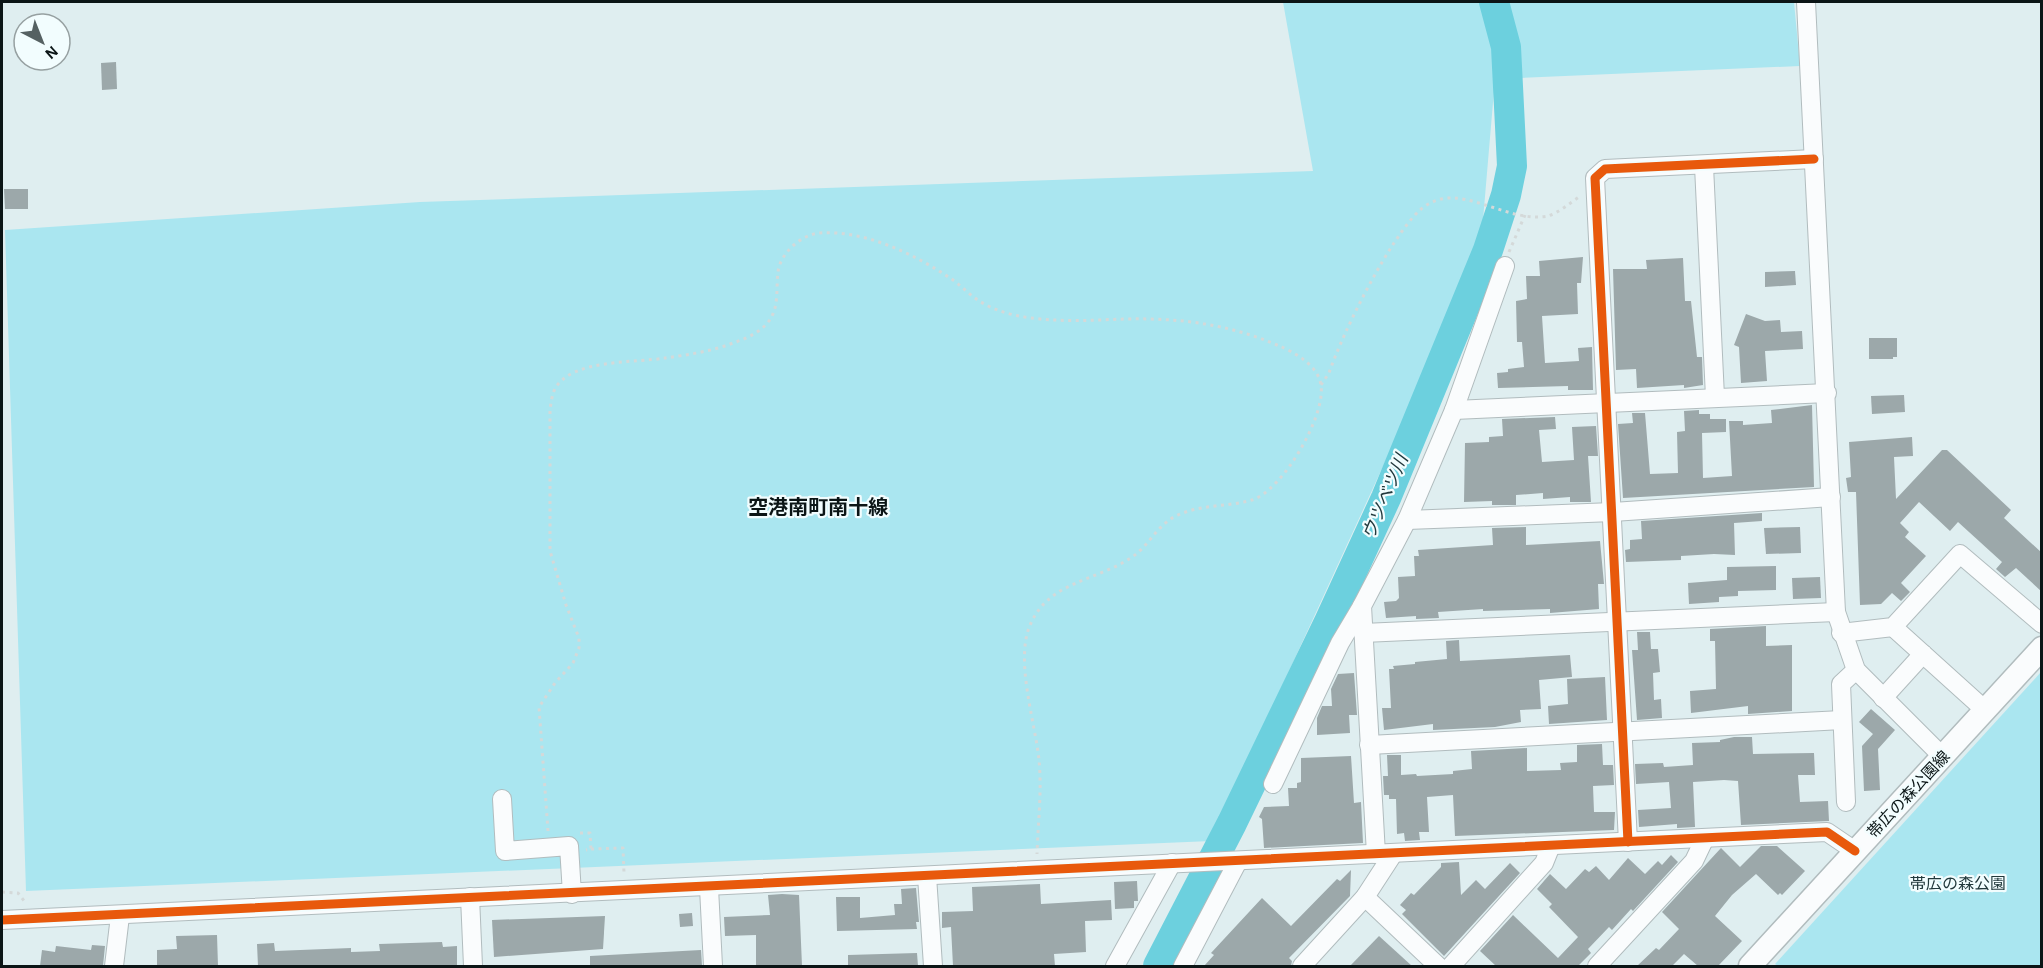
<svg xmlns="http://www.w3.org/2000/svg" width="2043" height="968" font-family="'Alegreya Sans','Noto Sans JP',sans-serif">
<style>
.green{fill:#aae6f0}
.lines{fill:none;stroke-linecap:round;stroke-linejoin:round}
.river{stroke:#6cd0de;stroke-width:30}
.building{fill:#9ca8aa}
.minor-casing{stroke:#b1bcbe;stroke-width:20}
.major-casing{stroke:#b1bcbe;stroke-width:25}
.path{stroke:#d4d9d9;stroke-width:3;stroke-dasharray:3 4.5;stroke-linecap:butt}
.minor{stroke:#fafcfd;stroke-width:18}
.major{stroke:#fafcfd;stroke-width:22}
.cycleway-casing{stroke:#f2fdfe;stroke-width:13}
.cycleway{stroke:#e8590c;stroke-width:9}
.labels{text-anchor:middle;stroke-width:4.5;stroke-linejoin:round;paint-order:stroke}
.street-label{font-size:16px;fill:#0b1516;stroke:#f2fdfe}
.park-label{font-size:16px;fill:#22393c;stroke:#f2fdfe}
.water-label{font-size:18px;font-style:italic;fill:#22393d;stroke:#f2fdfe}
.quarter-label{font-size:20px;font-weight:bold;fill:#0b1516;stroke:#f2fdfe}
</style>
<rect width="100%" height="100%" fill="#dfeef0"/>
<g class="green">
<polygon points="1283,2 1794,2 1800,66 1495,79 1480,255 1211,841 26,891 5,230 420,202 1313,171"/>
<polygon points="2041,672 2041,966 1778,966 1775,964"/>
</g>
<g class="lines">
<polyline class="river" points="1158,966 1232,823 1329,622 1386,498 1488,250 1506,195 1512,166 1506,47 1494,2"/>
</g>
<g class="building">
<polygon points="116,62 117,89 102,90 101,63"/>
<polygon points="4,189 28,189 28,209 5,209"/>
<polygon points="1583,257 1581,283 1577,283 1578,314 1542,316 1545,363 1579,361 1578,348 1592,347 1593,390 1568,390 1568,386 1498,388 1497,373 1508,372 1508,369 1524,367 1522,342 1517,342 1516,301 1527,299 1526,276 1540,276 1539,261"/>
<polygon points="1683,258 1685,301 1691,301 1697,357 1702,357 1703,385 1684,388 1684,385 1637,388 1636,369 1616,370 1613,269 1647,269 1646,260"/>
<polygon points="1795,271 1796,285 1765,287 1765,272"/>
<polygon points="1746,314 1765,321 1780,320 1781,332 1802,331 1803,349 1765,351 1767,381 1741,383 1739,347 1734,345"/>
<polygon points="1869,338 1897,338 1897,357 1893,357 1893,359 1869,359"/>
<polygon points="1904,395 1905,412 1872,414 1871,396"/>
<polygon points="1812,405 1814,487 1623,498 1618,424 1633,423 1632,413 1645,413 1650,474 1678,473 1677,432 1685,431 1684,411 1699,410 1699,414 1710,414 1710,419 1726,419 1726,432 1702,433 1703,478 1732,476 1729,421 1743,421 1743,425 1772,423 1771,410"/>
<polygon points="1555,417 1556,429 1539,430 1542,462 1574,460 1572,427 1596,426 1598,456 1588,456 1591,502 1570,502 1570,497 1543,499 1543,493 1516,495 1516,505 1492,505 1492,501 1464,502 1465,443 1489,442 1489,437 1503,436 1502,419"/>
<polygon points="1912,437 1913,456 1894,457 1896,499 1942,450 1947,450 2011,510 2004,518 2042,553 2042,592 2016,568 2005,577 1996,569 2002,562 1958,522 1950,531 1919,502 1900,523 1909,532 1905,537 1926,556 1901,583 1910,592 1901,601 1892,593 1881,604 1860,605 1856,492 1848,492 1846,478 1851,477 1849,442"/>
<polygon points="1762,513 1762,521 1734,523 1735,555 1714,554 1681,556 1681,560 1626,562 1625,550 1630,549 1630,540 1642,539 1641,521"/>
<polygon points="1526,527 1526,545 1600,541 1604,584 1598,584 1599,609 1550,613 1550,609 1483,611 1483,609 1438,612 1439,618 1416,619 1416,616 1386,618 1384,602 1396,601 1399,598 1398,577 1415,576 1414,556 1419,556 1418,550 1493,545 1492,528"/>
<polygon points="1800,527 1801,553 1766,554 1764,528"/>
<polygon points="1776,566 1776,590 1738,591 1738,596 1719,597 1719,602 1689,604 1688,583 1727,580 1727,567"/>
<polygon points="1820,577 1821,598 1793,599 1792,578"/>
<polygon points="1766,626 1766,646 1792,645 1792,711 1748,714 1748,706 1691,713 1690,691 1716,689 1715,641 1710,641 1710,629"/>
<polygon points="1637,632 1650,632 1651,649 1658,649 1660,672 1653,673 1654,700 1661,699 1662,718 1637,720 1632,650 1638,650"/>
<polygon points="1459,640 1460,661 1570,655 1572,677 1539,680 1541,709 1520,710 1521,722 1495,727 1433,730 1433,724 1384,730 1382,708 1391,708 1389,669 1394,669 1393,666 1415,664 1415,662 1447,659 1446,641"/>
<polygon points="1354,673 1357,715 1349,715 1350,733 1317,735 1317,718 1322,706 1332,706 1331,689 1338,674"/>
<polygon points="1605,677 1607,720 1549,724 1548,706 1568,704 1567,679"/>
<polygon points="1871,709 1895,730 1878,749 1880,790 1864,791 1862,746 1873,734 1859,722"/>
<polygon points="1734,737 1752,737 1753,754 1814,753 1815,775 1798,775 1800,802 1828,801 1829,821 1741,825 1738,781 1724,780 1693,782 1695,827 1677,828 1677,824 1639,827 1638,810 1671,808 1669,782 1636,784 1635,764 1663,763 1664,767 1693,765 1692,743 1720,742 1720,740"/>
<polygon points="1602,744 1603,765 1613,765 1614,785 1593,786 1594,812 1615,812 1614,830 1455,836 1453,795 1427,797 1429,832 1419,832 1420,840 1405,841 1404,833 1397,834 1396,799 1389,799 1389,795 1384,795 1383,776 1388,776 1387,755 1401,755 1401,775 1416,774 1417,776 1453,774 1453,771 1472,769 1471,751 1527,748 1527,771 1561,770 1560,763 1577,762 1577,745"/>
<polygon points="1351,756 1354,803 1361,802 1363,843 1264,848 1262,819 1259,817 1264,807 1289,806 1288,788 1297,788 1297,783 1301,782 1301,758"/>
<polygon points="1761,846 1777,846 1805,871 1782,895 1780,893 1778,895 1756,874 1732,895 1715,916 1742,941 1718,966 1698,966 1684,954 1672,966 1637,966 1656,948 1659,950 1679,929 1662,912 1721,848 1740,867"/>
<polygon points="1671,855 1678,862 1633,911 1631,909 1612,930 1609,927 1588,949 1591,953 1578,966 1496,966 1480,951 1513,915 1558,958 1578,937 1549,907 1552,904 1537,889 1550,874 1566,889 1585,869 1589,872 1596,866 1609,880 1628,858 1645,874 1658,861 1662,865"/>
<polygon points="1459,862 1461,895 1476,880 1485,889 1510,863 1520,873 1444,956 1402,914 1406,910 1400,905 1411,893 1414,895 1441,867 1441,863"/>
<polygon points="1351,870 1350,896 1289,958 1292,961 1291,966 1204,966 1214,955 1211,953 1262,898 1291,926 1337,879 1340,881"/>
<polygon points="1137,881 1138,901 1134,901 1134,908 1115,909 1114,882"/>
<polygon points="1040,884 1041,904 1111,900 1112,920 1085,921 1086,952 1054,954 1055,966 953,966 951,927 942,928 942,912 973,911 972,887"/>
<polygon points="916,888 919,922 916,922 917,929 837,931 836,897 860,897 860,918 895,915 894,904 902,904 901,889"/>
<polygon points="782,894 799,895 802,966 756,966 756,935 725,936 724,917 770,915 768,895"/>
<polygon points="692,913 693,926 680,927 679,914"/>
<polygon points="605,916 603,949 494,957 492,920"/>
<polygon points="217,935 218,966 157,966 157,950 177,949 176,936"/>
<polygon points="1379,936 1412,966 1350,966"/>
<polygon points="442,942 443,947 457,946 457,966 258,966 257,944 274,943 275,951 351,948 351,952 380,951 379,944"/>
<polygon points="92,945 105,946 103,966 40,966 42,950 55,952 56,946 91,950"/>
<polygon points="701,950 702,966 590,966 590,956"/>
<polygon points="917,953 918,966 848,966 848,955"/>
</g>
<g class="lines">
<g class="minor-casing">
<g id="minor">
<polyline points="1806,2 1836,612 1856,670 1942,756"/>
<polyline points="1704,166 1715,397"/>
<polyline points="1454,410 1827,393"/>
<polyline points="1407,520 1613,512 1831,497"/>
<polyline points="1893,627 1985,710"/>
<polyline points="1363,633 1836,612"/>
<polyline points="1841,633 1893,627 1960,554 2042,624"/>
<polyline points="1883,698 1923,654"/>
<polyline points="1369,745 1842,720"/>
<polyline points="1273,784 1340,643 1362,606"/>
<polyline points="502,799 505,851 569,846 572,894"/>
<polyline points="1846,802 1841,684 1856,670"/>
<polyline points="1628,842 1595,178 1605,169 1814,159"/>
<polyline points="1376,854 1362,606 1407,520 1454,410 1505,266"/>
<polyline points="927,876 933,966"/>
<polyline points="709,888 713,966"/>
<polyline points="470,897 473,966"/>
<polyline points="1365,897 1438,966"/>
<polyline points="2,920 1827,832 1855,851"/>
<polyline points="114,966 120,916"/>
<polyline points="1115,966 1172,863"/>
<polyline points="1183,966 1238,861"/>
<polyline points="1302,966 1365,897 1393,854"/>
<polyline points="1451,966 1544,863 1550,848"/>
<polyline points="1597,966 1694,861 1704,840"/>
</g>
</g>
<g class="major-casing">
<polyline id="major" points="1750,966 2042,648"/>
</g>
<g class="path">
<polyline points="1509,252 1525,215"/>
<path d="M1321,385L1329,373C1343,332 1389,239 1420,210C1429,202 1442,197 1454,198C1484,200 1518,222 1548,216C1558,213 1570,203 1579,197"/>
<path d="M548,831L539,707L555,683L573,663L579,648V638L566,605L550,551V410C551,403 552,393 556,387C574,359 635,363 665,358C687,355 713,351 733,343C748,338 763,331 771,318C779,304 776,287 778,272C780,253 802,234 820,233C865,230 914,254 950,278C961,285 970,296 981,302C1002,315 1030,319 1055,320C1086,322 1118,318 1149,319C1194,320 1235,327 1277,345C1294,352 1318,365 1321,385C1326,416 1282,491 1252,500C1228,507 1200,504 1176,516C1157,525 1149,546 1132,557C1097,581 1050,581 1031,623C1014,658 1035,721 1039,760C1042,791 1038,823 1037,854"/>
<polyline points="580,833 590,833 591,849 586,850"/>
<polyline points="591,849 623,848 624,873"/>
<polyline points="2,892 18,893 25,902"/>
</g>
<use href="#minor" class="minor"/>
<use href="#major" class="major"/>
<g class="cycleway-casing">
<g id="cycleway">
<polyline points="1628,842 1595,178 1605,169 1814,159"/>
<polyline points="2,920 1827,832 1855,851"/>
</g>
</g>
<use href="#cycleway" class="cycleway"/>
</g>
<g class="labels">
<g class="street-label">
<text transform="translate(1908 794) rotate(-47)" y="6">帯広の森公園線</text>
</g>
<g class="park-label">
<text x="1958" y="889">帯広の森公園</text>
</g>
<g class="water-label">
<text transform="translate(1385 497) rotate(-67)" y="6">ウツベツ川</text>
</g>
<g class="quarter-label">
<text x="818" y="514">空港南町南十線</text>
</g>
</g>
<rect width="2043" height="968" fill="none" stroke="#0b1516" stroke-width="6"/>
<g transform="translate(42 42) rotate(138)"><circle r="28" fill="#f2fdfe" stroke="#96a0a1" stroke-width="1.5"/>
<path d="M0-4.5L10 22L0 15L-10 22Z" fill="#556162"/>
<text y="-9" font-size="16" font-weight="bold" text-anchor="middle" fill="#0b1516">N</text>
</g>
</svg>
